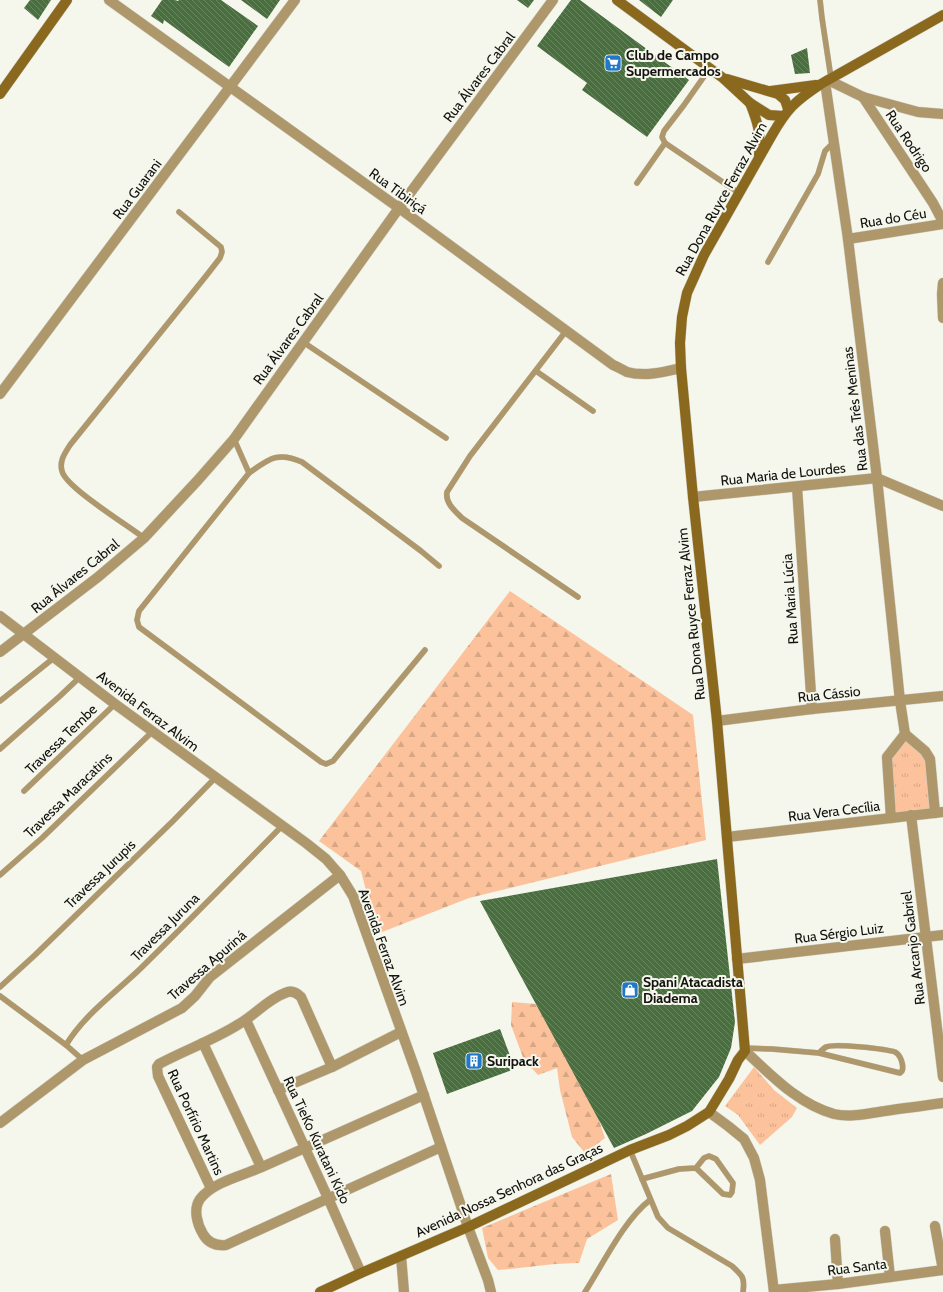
<svg xmlns="http://www.w3.org/2000/svg" width="943" height="1292" font-family="Cabin,sans-serif">
<style>
.forest{fill:url(#forest-firs)}
.park{fill:url(#park-tufts)}
.building{fill:url(#building-back-hatch)}
.lines{fill:none;stroke-linecap:round;stroke-linejoin:round}
.lane-casing{stroke:#d2d2c9;stroke-width:6}
.street-casing{stroke:#d2d2c9;stroke-width:11}
.secondary-casing{stroke:#d2d2c9;stroke-width:11}
.lane{stroke:#ae976b;stroke-width:5.5}
.street{stroke:#ae976b;stroke-width:10}
.secondary{stroke:#8a681d;stroke-width:10}
.labels{text-anchor:middle;stroke-width:4;stroke-linejoin:round;paint-order:stroke}
.poi-label{font-size:14px;font-weight:bold;fill:#12120f;stroke:#f6f7ec;text-anchor:start}
.street-label{font-size:14px;fill:#12120f;stroke:#f6f7ec}
</style>
<defs>
<pattern id="forest-firs" width="22" height="20" patternUnits="userSpaceOnUse"><rect width="22" height="20" fill="#fcc29b"/><path d="M5 1l3.5 6h-7zM16 11l3.5 6h-7z" fill="#d7a684"/></pattern>
<pattern id="park-tufts" width="24" height="20" patternUnits="userSpaceOnUse"><rect width="24" height="20" fill="#fcc29b"/><path d="M3 7l-1-3M5 7V3M7 7l1-3M15 17l-1-3M17 17v-4M19 17l1-3" fill="none" stroke="#d7a684"/></pattern>
<pattern id="building-back-hatch" width="6" height="6" patternUnits="userSpaceOnUse"><rect width="6" height="6" fill="#496f3e"/><path d="M-1 5l2 2M0 0l6 6M5-1l2 2" fill="none" stroke="#6a8562"/></pattern>
</defs>
<rect width="100%" height="100%" fill="#f6f7ec"/>
<g class="forest">
<polygon points="510,591 693,715 706,840 469,898 377,934 361,871 319,841"/>
<polygon points="512,1002 560,1006 605,1138 585,1153 572,1137 560,1090 557,1068 538,1075 524,1060 511,1025"/>
<path d="M611,1174L618,1220L587,1239L579,1263C552,1263 525,1268 498,1270L488,1258L482,1228Z"/>
</g>
<g class="park">
<polygon points="905,734 925,751 935,813 891,818 888,754"/>
<polygon points="754,1067 774,1090 797,1108 792,1117 760,1145 738,1115 725,1106"/>
</g>
<g class="building">
<polygon points="30,0 51,0 38,20 24,8"/>
<polygon points="162,0 175,0 178,1 179,0 221,0 258,26 229,67 164,20 163,24 151,16"/>
<polygon points="241,0 280,0 267,19"/>
<polygon points="517,0 534,0 528,8"/>
<polygon points="571,0 580,0 689,80 647,137 582,90 587,83 537,46"/>
<polygon points="639,0 673,0 661,17"/>
<polygon points="807,48 810,73 795,74 791,55"/>
<polygon points="717,859 735,1022 731,1048 719,1077 692,1111 646,1134 614,1148 480,901"/>
<polygon points="500,1029 515,1069 447,1094 433,1053"/>
</g>
<g class="lines">
<g class="lane-casing">
<g id="lane">
<polyline points="820,0 822,18 831,78"/>
<polyline points="710,68 684,105 664,131 662,137 665,143 739,193"/>
<polyline points="637,183 665,143"/>
<polyline points="768,262 818,174 825,151 834,142"/>
<path d="M566,331L470,456L447,492C445,503 455,511 462,518L578,597"/>
<polyline points="303,342 446,438"/>
<polyline points="536,371 593,411"/>
<polyline points="234,439 249,473 139,611 137,620 139,627 321,762 326,764 333,761 425,650"/>
<path d="M249,473C269,459 277,451 302,462L421,551L439,566"/>
<path d="M144,538C129,526 65,487 62,471C59,461 65,453 70,445L206,276L220,258L222,252L221,247L179,212"/>
<polyline points="0,701 55,657"/>
<polyline points="0,749 60,696 80,677"/>
<polyline points="24,791 115,704"/>
<polyline points="0,875 42,838 152,732"/>
<polyline points="0,987 35,955 173,821 216,777"/>
<polyline points="0,996 66,1045 83,1060"/>
<path d="M66,1045C84,1015 115,993 140,969C188,922 235,874 282,826"/>
<path d="M744,1048L772,1049L819,1053L900,1073L902,1071C904,1066 901,1055 895,1052C886,1049 834,1043 826,1047C824,1048 821,1051 819,1053"/>
<path d="M630,1150L658,1217L668,1228L732,1266C743,1276 745,1278 743,1292"/>
<polyline points="642,1179 679,1169 696,1168 723,1194 730,1195 732,1192 733,1183 716,1159 709,1156 704,1158 696,1168"/>
<path d="M585,1292C603,1264 624,1220 650,1200"/>
</g>
</g>
<g class="street-casing">
<g id="street">
<path d="M109,0L399,208L613,365C618,367 623,370 627,372C645,377 664,372 681,368"/>
<polyline points="828,80 863,97 918,112 943,114"/>
<polyline points="825,82 848,239 877,478 900,701 905,734"/>
<polyline points="863,97 933,203 943,222"/>
<polyline points="848,239 943,224"/>
<polyline points="943,283 942,294 943,318"/>
<polyline points="0,394 295,0"/>
<polyline points="797,487 812,709"/>
<polyline points="693,497 877,478 943,506"/>
<polyline points="0,616 115,704 306,843 326,859 340,875 353,896 416,1072 468,1227 488,1280 491,1292"/>
<polyline points="0,652 98,577 144,538 198,480 234,439 399,208 553,0"/>
<polyline points="717,721 812,709 943,696"/>
<polyline points="905,734 925,751 930,759 935,813"/>
<polyline points="911,815 943,1077"/>
<polyline points="891,818 887,757 905,734"/>
<polyline points="727,837 943,812"/>
<polyline points="737,959 943,935"/>
<polyline points="246,1020 328,1198 361,1273"/>
<polyline points="203,1043 261,1167"/>
<path d="M745,1051C771,1075 798,1104 834,1114C851,1118 869,1113 885,1111C905,1108 924,1106 943,1103"/>
<polyline points="278,1090 332,1067 401,1032"/>
<path d="M424,1095C370,1119 316,1143 262,1167C242,1176 213,1182 200,1199C193,1209 197,1224 203,1234C208,1243 216,1246 226,1245L441,1147"/>
<polyline points="709,1112 728,1126 744,1139 754,1158 760,1180 774,1292"/>
<polyline points="0,1123 83,1060 182,1008 195,996 210,977 340,875"/>
<path d="M212,1187L209,1184L158,1076L157,1067L159,1064C185,1050 214,1040 239,1024C255,1015 268,999 285,993C291,990 296,992 301,997L332,1067"/>
<polyline points="935,1226 943,1270"/>
<polyline points="885,1231 890,1277"/>
<polyline points="835,1239 838,1284"/>
<polyline points="401,1256 404,1292"/>
<polyline points="774,1290 838,1284 943,1270"/>
</g>
</g>
<g class="secondary-casing">
<g id="secondary">
<polyline points="617,0 723,78 750,103 769,115 783,116"/>
<polyline points="727,79 778,94 785,100 788,109"/>
<polyline points="771,91 816,85"/>
<polyline points="0,94 67,0"/>
<path d="M750,103C758,123 761,133 759,155"/>
<path d="M320,1292L361,1273L468,1227L630,1150L669,1135L687,1126L709,1112L729,1079L738,1060L745,1051L717,721L693,497L681,368L680,343L682,317L687,293L704,255L772,135C787,109 795,101 821,84L943,15"/>
</g>
</g>
<use href="#lane" class="lane"/>
<use href="#street" class="street"/>
<use href="#secondary" class="secondary"/>
</g>
<defs>
<g id="supermarket-square" transform="scale(0.9)"><rect x="-9" y="-9" width="18" height="18" rx="4" fill="#2178c6" stroke="#f6f7ec"/><path d="M-6-5.5h2.5l.6 2H6L4.5 2H-2.5L-4.4-4H-6ZM-1.5 3.2a1.3 1.3 0 1 0 .1 0ZM3 3.2a1.3 1.3 0 1 0 .1 0Z" fill="#fff"/></g>
<g id="shop-square" transform="scale(0.9)"><rect x="-9" y="-9" width="18" height="18" rx="4" fill="#2178c6" stroke="#f6f7ec"/><path d="M-5-2.5h2.3a2.7 3.5 0 0 1 5.4 0H5L5.5 6h-11ZM-1.5-2.5h3a1.5 2.3 0 0 0-3 0Z" fill="#fff"/></g>
<g id="building-square" transform="scale(0.9)"><rect x="-9" y="-9" width="18" height="18" rx="4" fill="#2178c6" stroke="#f6f7ec"/><path d="M-4-6H4V6H1V3H-1V6H-4ZM-2.5-4.3h1.7v1.8h-1.7ZM.8-4.3h1.7v1.8H.8ZM-2.5-1h1.7V.8h-1.7ZM.8-1h1.7V.8H.8Z" fill="#fff"/></g>
</defs>
<g fill-rule="evenodd">
<use href="#supermarket-square" x="613" y="63"/>
<use href="#shop-square" x="630" y="990"/>
<use href="#building-square" x="474" y="1061"/>
</g>
<g class="labels">
<g class="poi-label">
<text x="626" y="60">Club de Campo<tspan x="626" dy="16">Supermercados</tspan></text>
<text x="643" y="987">Spani Atacadista<tspan x="643" dy="16">Diadema</tspan></text>
<text x="487" y="1066">Suripack</text>
</g>
<g class="street-label">
<text transform="translate(479 77) rotate(-53)" y="5">Rua Álvares Cabral</text>
<text transform="translate(909 141) rotate(56)" y="5">Rua Rodrigo</text>
<text transform="translate(137 189) rotate(-53)" y="5">Rua Guarani</text>
<text transform="translate(398 191) rotate(36)" y="5">Rua Tibiriçá</text>
<text transform="translate(721 199) rotate(-61)" y="5">Rua Dona Ruyce Ferraz Alvim</text>
<text transform="translate(893 218) rotate(-9)" y="5">Rua do Céu</text>
<text transform="translate(288 339) rotate(-54)" y="5">Rua Álvares Cabral</text>
<text transform="translate(855 409) rotate(-97)" y="5">Rua das Três Meninas</text>
<text transform="translate(783 474) rotate(-6)" y="5">Rua Maria de Lourdes</text>
<text transform="translate(75 576) rotate(-39)" y="5">Rua Álvares Cabral</text>
<text transform="translate(790 599) rotate(-94)" y="5">Rua Maria Lúcia</text>
<text transform="translate(691 614) rotate(-96)" y="5">Rua Dona Ruyce Ferraz Alvim</text>
<text transform="translate(829 694) rotate(-6)" y="5">Rua Cássio</text>
<text transform="translate(148 711) rotate(37)" y="5">Avenida Ferraz Alvim</text>
<text transform="translate(61 739) rotate(-44)" y="5">Travessa Tembe</text>
<text transform="translate(68 795) rotate(-44)" y="5">Travessa Maracatins</text>
<text transform="translate(834 811) rotate(-7)" y="5">Rua Vera Cecília</text>
<text transform="translate(100 874) rotate(-44)" y="5">Travessa Jurupis</text>
<text transform="translate(165 927) rotate(-45)" y="5">Travessa Juruna</text>
<text transform="translate(839 933) rotate(-7)" y="5">Rua Sérgio Luiz</text>
<text transform="translate(384 947) rotate(70)" y="5">Avenida Ferraz Alvim</text>
<text transform="translate(913 948) rotate(-97)" y="5">Rua Arcanjo Gabriel</text>
<text transform="translate(207 965) rotate(-41)" y="5">Travessa Apuriná</text>
<text transform="translate(196 1122) rotate(65)" y="5">Rua Porfírio Martins</text>
<text transform="translate(317 1140) rotate(65)" y="5">Rua TieKo Kuratani Kido</text>
<text transform="translate(509 1190) rotate(-25)" y="5">Avenida Nossa Senhora das Graças</text>
<text transform="translate(857 1267) rotate(-7)" y="5">Rua Santa</text>
</g>
</g>
</svg>
